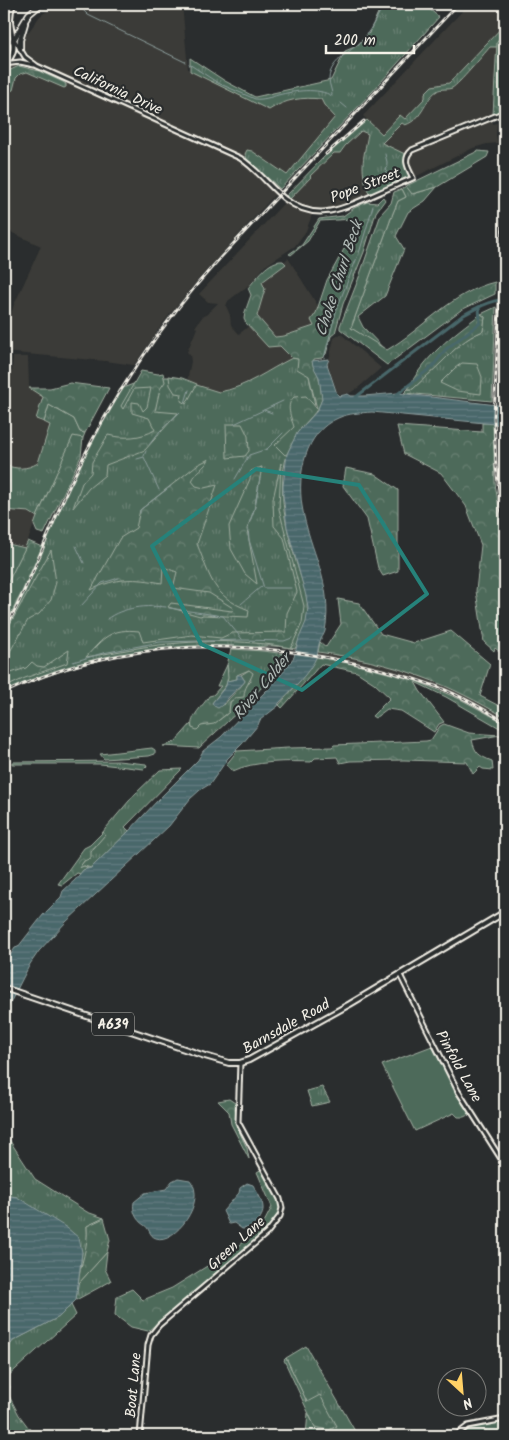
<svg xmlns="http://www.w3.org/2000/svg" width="509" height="1440" font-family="Kalam,sans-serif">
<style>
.built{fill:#3b3b37}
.grass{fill:url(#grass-tufts);stroke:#a1aea1}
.forest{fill:url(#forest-crowns);stroke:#a1aea1}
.park{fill:#4e6a5a;stroke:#a1aea1}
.water{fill:url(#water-rules);stroke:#8d9e9d}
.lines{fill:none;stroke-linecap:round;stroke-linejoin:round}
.stream{stroke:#8d9e9d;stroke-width:1}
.canal{stroke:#49676b;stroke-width:3}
.tertiary-casing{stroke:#f4f1e8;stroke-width:7}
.primary-casing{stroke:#f4f1e8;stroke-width:8}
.motorway-casing{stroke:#f4f1e8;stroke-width:8}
.tertiary{stroke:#2a2d2e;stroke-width:3}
.primary{stroke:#2a2d2e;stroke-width:4}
.motorway{stroke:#2a2d2e;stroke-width:4.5}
.rail-casing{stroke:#f4f1e8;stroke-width:3}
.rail{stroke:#2a2d2e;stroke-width:1;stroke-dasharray:4;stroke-linecap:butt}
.marked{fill:none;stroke:#26827a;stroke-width:4;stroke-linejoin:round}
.labels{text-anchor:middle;stroke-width:4.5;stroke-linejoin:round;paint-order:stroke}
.shield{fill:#2a2d2e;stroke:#b7b6b0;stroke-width:1}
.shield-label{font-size:14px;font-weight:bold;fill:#f4f1e8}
.street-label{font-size:15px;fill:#f4f1e8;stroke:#2a2d2e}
.water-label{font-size:16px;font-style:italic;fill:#b0bab6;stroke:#2a2d2e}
</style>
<defs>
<pattern id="grass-tufts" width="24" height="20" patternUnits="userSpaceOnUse" patternTransform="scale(1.25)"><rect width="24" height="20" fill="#4e6a5a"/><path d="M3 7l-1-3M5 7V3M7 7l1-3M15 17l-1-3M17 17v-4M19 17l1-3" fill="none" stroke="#688072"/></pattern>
<pattern id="forest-crowns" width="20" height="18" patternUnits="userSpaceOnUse" patternTransform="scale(1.25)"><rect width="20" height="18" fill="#4e6a5a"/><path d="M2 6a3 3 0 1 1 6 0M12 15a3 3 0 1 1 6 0" fill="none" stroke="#688072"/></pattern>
<pattern id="water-rules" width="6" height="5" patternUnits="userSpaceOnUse" patternTransform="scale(1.25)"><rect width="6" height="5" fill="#49676b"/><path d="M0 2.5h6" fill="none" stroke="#647d80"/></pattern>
</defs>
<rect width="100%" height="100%" fill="#2a2d2e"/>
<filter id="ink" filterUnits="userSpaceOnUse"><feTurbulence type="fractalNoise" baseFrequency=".02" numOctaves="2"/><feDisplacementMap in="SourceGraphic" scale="10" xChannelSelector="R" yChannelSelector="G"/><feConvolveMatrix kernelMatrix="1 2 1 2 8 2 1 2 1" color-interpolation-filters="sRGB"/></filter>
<g filter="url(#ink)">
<g class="built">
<polygon points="57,4 182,4 188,69 190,71 269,110 284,102 295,98 313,98 321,99 324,105 336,117 287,175 252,151 247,150 246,157 247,159 280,189 202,275 166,319 134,365 105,361 4,352 4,334 14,305 41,246 4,229 4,69 13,65 28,68 34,59 25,51 23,43 25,37 40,16"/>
<polygon points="469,4 505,4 505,24 449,83 425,98 404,120 400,116 382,134 363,116"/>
<polygon points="490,47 497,47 492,110 493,124 497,123 496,135 498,143 487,144 473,148 413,178 382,143 402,123 410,123 413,121 423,110 435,92 454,86"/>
<polygon points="361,131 368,134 362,163 364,181 370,196 331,211 313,212 306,231 295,246 265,266 249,285 228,301 226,306 230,315 231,325 239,334 249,326 268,347 280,346 292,358 252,380 227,390 219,392 187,382 191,361 190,355 187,352 197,328 195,327 203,316 205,316 218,303 208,302 199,294 282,205 310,178 309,176 334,153 342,152 345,146"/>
<polygon points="288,258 318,306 316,313 312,320 314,326 284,336 275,337 257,316 265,289 262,282 286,264 284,262"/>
<polygon points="341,334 381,368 359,387 350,393 340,394 337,392 328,364 334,338"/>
<polygon points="13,357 28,357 29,387 43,397 36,419 50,425 38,463 29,468 15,468 4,465 4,371 12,371"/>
<polygon points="4,510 29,512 37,517 25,548 4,543"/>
<polygon points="318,652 377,663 421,676 472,698 505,717 505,723 436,688 414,680 354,664 316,656"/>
</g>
<g class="grass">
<path d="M382,4H423L439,17L372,92L280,189L247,159L245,154L247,150L252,151L287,175L335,117L324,105L321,99C302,97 286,99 269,110L190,71V58L225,81L255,97L331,80L345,51L357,46L369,33Z"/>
<path d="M505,24V33L499,39L497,47H490C483,55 459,84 452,88C447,90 441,88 437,91C425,98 424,119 405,125L402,123L382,143L407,155L406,162L413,178L370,196C359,169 363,161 368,134L361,131L345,146L340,153H334L310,176L311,177L288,201L284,198L326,155L367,120L382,134L400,115L405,119L425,98V93L432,86L449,83Z"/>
<polygon points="406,186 413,194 437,187 425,201 408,212 396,236 404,249 385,296 358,317 363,327 386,351 351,328 393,213 398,201 406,197 402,189"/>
<path d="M496,307L492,401L404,393L408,389H413C422,380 433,371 442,362C456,348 464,339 483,331L485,317L481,314Z"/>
<polygon points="503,314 505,314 505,403 499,403"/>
<path d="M292,358L298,359L309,376L315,405C305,421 292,437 287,455C276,491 287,533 298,568C302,582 309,598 308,613C307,625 300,638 295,649C288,648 280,646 273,646C265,645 257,648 250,647C160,643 87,657 4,693V628L22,592L68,487L103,418L120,389L152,377H171L219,392C245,388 268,370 292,358Z"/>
<path d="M49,405L74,419L80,432L85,433L83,438L73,437L37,517L29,512L4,510V465C17,469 26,470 38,463L50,425L44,422Z"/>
<path d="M231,649L263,651L286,654C265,691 229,719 199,748L163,746L175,742L191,724L192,728C210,723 214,726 229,712L230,702L235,698L251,681L249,670L237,675V679L227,681V665Z"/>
<polygon points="182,769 125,827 129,831 91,868 84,866 78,869 104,835 103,832 106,828 135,794 160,770"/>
<polygon points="322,1087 330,1102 312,1106 307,1091"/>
<path d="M8,1138L35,1179L87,1212L104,1218L87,1226C88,1240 87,1255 80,1268L82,1252L17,1197L4,1195V1140Z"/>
<polygon points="107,1252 105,1269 111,1281 76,1300 78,1284"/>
<polygon points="71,1305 76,1315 6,1378 10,1387 8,1394 19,1415 31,1431 23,1436 4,1436 4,1353 13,1341 59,1317"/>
<polygon points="306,1346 356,1433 349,1436 344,1436 342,1433 335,1436 311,1436 309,1434 304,1436 306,1435 308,1413 315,1427 329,1430 337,1426 307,1402 286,1358"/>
<polygon points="505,1422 505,1436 459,1436 469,1428"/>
</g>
<g class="forest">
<polygon points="505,33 505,108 493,114 497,42"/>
<polygon points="19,66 39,71 63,82 66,84 66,87 64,88 27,72 20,74 16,78 13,90 10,91 4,89 4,73"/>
<polygon points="478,151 489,152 487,157 437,187 412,194 406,186"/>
<path d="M402,189L406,197L398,201L393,213L351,328L387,350C423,329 452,292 495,282V294L461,310L387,365L340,329V326L358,280L381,214L391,203L394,192Z"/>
<path d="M383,197L385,200L376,212L364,252L343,304L335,333L331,336L326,354L322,358L314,359C311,367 318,370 319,378C321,385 321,392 322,399C318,413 306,421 298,432C294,439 291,447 287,454L285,455L275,445L294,427C291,417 285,405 294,397L306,396L317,409L309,376L297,369L298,359L292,358L280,346L268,347L246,323L244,319L245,312L251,295L248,288C257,278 268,260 283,261L286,264L262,282L265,289L257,316L275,337L284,336L314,326L311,320L316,313L327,280L349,240L354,219L320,221L308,241L291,255L289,254L302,245L319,219L343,216L354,208L367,202L377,203Z"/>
<path d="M481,314L485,317L483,331C464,339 456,348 442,362C433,371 422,380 413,389H408C423,358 453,334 481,314Z"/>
<polygon points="462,363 477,364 482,377 481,394 457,391 440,383 455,368"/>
<path d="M141,371L158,374L163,373L165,382L160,389L155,411L178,413L145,450L106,465L105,475L89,488L73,508L82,483L91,473L92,462L108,435C124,439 141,438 155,430L149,418L132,413V402L139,403L143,411L147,407L151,388L134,389L123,409L121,406Z"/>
<polygon points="169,376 182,378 197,384 186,404 181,401 182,394 175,393 170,385"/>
<polygon points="70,383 109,388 85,433 80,432 74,419 49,405 44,422 36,419 43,397 29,388 50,388"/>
<polygon points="482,423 493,423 495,483 505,550 504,655 495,648 494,651 484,642 476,591 481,545 466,506 441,473 404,454 397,426 482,432"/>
<polygon points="226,424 242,424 248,436 249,451 245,456 227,458"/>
<polygon points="73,436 83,438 81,456 44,534 37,532 34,525 37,517"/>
<path d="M209,459C205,468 196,471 192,481L196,486L204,488L217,485L197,544C211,578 212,596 249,610L248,617L203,615L200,616L168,607L171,603L232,611L233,608L209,593L173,588L177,572L163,567L162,583C135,578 117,577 91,590L120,538L136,528L140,510L197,465Z"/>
<path d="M281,463L279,509L304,606L302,623L291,648C244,639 192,640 144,647C125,650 106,654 86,657C104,637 111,628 139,631L143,642L192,635L221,638L232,633L286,632L287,613L297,592L284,538L274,526L273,499Z"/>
<polygon points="262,467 254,510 247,529 257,584 245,574 231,549 229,526 250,479 251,471"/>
<polygon points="346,468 375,474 398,490 398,571 383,576 378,568 367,519 343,486"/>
<polygon points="28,541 42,547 22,592 4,628 4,590"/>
<polygon points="51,550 56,582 51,600 39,614 28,620 4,662 4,635"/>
<path d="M338,599L359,603L381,634L414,643L451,631L490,664L480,696L505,709V717C478,702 451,687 422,677C388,664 353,657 318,652L320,642L326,647L341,624Z"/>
<polygon points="69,650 67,663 25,678 4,688 4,665 11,673 26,668 32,662 37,666 44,667"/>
<polygon points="316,656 354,664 414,680 462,700 503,722 505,723 505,731 446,697 415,682 420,691 444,722 439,724 434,732 401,711 387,709 375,718 372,716 390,698 374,683 357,672 321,664 282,708 279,705 302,678"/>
<path d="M227,665L228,677L226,685L212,703L224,705C230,696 239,690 245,681L241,675L249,670L253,673C250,682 244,687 244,697L235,698L230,702L229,712L214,724L201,726L197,730L192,728C189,717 204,705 209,696L213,695L221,686H217Z"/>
<path d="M444,724L469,733L500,735L472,740C475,753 479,756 492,761L493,770L483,769L480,767L473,774L467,762L404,760L350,761L340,763L337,757L315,758L311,762C289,761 253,761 233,771L226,765L237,751L288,748L332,747L334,745L426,741L431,740L440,726Z"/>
<polygon points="152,748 155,750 155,754 149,756 104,759 100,754"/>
<polygon points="118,761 146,764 147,766 144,769 100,764 12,764 12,762"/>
<polygon points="103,832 105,835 91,851 91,858 84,861 79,868 84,866 88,868 83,870 81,874 77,873 62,885 58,884 84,848 90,845"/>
<polygon points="229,1099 235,1103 236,1125 247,1148 249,1159 231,1124 229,1112 218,1101"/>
<polygon points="262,1169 276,1196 280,1207 276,1218 256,1241 225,1265 148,1331 131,1327 115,1315 117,1296 132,1289 143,1300 172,1288 236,1248 260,1230 272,1207 257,1172"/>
<path d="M104,1218L110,1240L107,1252L78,1284C80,1264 89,1247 87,1226Z"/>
<polygon points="286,1358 307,1402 320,1395 337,1426 329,1430 315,1427 284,1360"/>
</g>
<g class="park">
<polygon points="4,543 25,548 4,590"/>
<polygon points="432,1046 457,1096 470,1114 464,1117 458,1117 454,1113 415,1131 382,1065"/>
</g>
<g class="water">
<path d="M329,359L327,364L337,394L339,396L348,394L351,396H364L398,393L505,406V425L372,412C360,413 349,413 338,418C305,432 297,474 302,506C309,551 334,583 325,631C324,635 321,638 320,641C318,646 318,651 317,656C309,674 292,689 279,703L278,706L260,720L258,725L242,744L227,759L226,762L224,764L210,784L200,790L190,799L169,826L66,922L39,951L30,964L4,1015V965L15,948L18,947L43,915L61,897L63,891L75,880L83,870L91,868L129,831L158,800L198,760L203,751L221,737L252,705L277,680L294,657L299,638L306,622L308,608L306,596L287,527L283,495V486L287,454L297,433L317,411L322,399L319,377L313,366L312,361Z"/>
<path d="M237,675H241L245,681C241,687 237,688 233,693C227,698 225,704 218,708L214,706L212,703L226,686L227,681L237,679Z"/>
<path d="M178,1178L190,1180C208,1201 174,1245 156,1238C149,1236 150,1228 144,1225C136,1220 132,1211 134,1202L145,1193L166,1189L172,1181Z"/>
<path d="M247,1183L253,1185C256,1191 263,1200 263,1208C264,1218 252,1229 242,1229L234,1223L229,1224L223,1211L239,1193L240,1188Z"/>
<polygon points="4,1195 17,1197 67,1228 79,1238 82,1252 76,1300 59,1317 13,1341 4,1353"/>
</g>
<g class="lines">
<g class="stream">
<polyline points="77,4 88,15 185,62"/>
<path d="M189,64L218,83L255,99C263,100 271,97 278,95C294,91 318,87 332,96"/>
<path d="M332,95C332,89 329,85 329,79C330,59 354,51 364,38C372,28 378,15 384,4"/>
<polyline points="341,103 347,108"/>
<polyline points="385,154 387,162 386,181"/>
<polyline points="324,358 337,308 360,250 373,206"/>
<polyline points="185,403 189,390"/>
<polyline points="264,410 272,413"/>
<polyline points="234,424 283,401"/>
<polyline points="149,445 160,431 180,412"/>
<polyline points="144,456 146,451"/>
<polyline points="137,459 144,457 159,490"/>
<polyline points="260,478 255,507 248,527 249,540 264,588 291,588"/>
<polyline points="235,479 249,455 267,449 283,433"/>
<polyline points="140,513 140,510 171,486"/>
<polyline points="76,546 84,563"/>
<polyline points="241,604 262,586"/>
<polyline points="81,606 102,583 119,578"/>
<polyline points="169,608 223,616 242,639"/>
<path d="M107,619C122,607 148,605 166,607"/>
<polyline points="73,662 103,653 160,642 243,640 284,641 292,638"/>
</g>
<g class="canal">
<polyline points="395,396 433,366 446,349 480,323 479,307"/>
<path d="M356,397L462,316C476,308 489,301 505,299"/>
</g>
<g class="tertiary-casing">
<g id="tertiary">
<path d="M14,39L25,57L37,66L240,158C257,169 269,186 285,199C314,221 337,211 367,198C382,191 397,185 413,178C408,168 402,159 412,150L505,112"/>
<polyline points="4,64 20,62 34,65"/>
<polyline points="400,975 458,1091 505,1165"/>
<polyline points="140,1436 148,1345 151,1335 159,1325 267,1233 280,1216 282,1208 280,1199 238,1122 240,1063"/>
<polyline points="455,1436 468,1426 505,1419"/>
</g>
</g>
<g class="primary-casing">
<g id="primary">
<polyline points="4,10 7,4"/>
<polyline points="4,38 10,26"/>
<polyline points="4,43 14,39"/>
<path d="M4,64C21,51 10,36 10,19C10,14 11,9 13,4"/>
<polyline points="4,988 205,1056 229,1063 240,1063 249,1060 350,1004 505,912"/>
</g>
</g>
<g class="motorway-casing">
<g id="motorway">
<polyline points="14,39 29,14 41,4"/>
<polyline points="20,48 20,40 25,23"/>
</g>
</g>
<use href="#tertiary" class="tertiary"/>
<use href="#primary" class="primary"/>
<use href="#motorway" class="motorway"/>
<g class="rail-casing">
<g id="rail">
<polyline points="326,154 364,121"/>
<polyline points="505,177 494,417 496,466 505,538"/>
<path d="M4,631C30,585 47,535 69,487C108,403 159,325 221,257L458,4"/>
<path d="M4,693C105,644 219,637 329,658C366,665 402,674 438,687C461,696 484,709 505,722"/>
</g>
</g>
<use href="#rail" class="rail"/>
</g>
</g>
<path class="marked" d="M256,469L359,485L427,594L302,690L201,644L152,546Z"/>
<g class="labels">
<rect class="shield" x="92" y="1012.5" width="42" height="23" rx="4"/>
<g class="shield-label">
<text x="113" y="1029">A639</text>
</g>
<g class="street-label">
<text transform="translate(118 90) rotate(25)" y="5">California Drive</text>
<text transform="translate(365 185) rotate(-21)" y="5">Pope Street</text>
<text transform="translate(286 1026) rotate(-29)" y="5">Barnsdale Road</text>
<text transform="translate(459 1066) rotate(61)" y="5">Pinfold Lane</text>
<text transform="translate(236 1243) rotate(-42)" y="5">Green Lane</text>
<text transform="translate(133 1385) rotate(-85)" y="5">Boat Lane</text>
</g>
<g class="water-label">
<text transform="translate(338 278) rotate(-72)" y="6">Choke Churl Beck</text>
<text transform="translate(261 686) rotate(-50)" y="6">River Calder</text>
</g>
</g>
<rect width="509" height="1440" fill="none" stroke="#2a2d2e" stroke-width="20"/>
<rect x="10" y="10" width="489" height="1420" fill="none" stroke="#f4f1e8" stroke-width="2" filter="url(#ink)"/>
<g transform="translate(462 1392) rotate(154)"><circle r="24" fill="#2a2d2e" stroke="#7b7b78"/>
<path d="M0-4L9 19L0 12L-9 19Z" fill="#ffd166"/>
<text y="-8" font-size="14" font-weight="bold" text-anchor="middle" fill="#f4f1e8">N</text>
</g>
<path d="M326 45v8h88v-8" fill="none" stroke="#f4f1e8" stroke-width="2.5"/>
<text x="334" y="45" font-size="15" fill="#f4f1e8" stroke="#2a2d2e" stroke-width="4" paint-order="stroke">200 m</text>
</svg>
